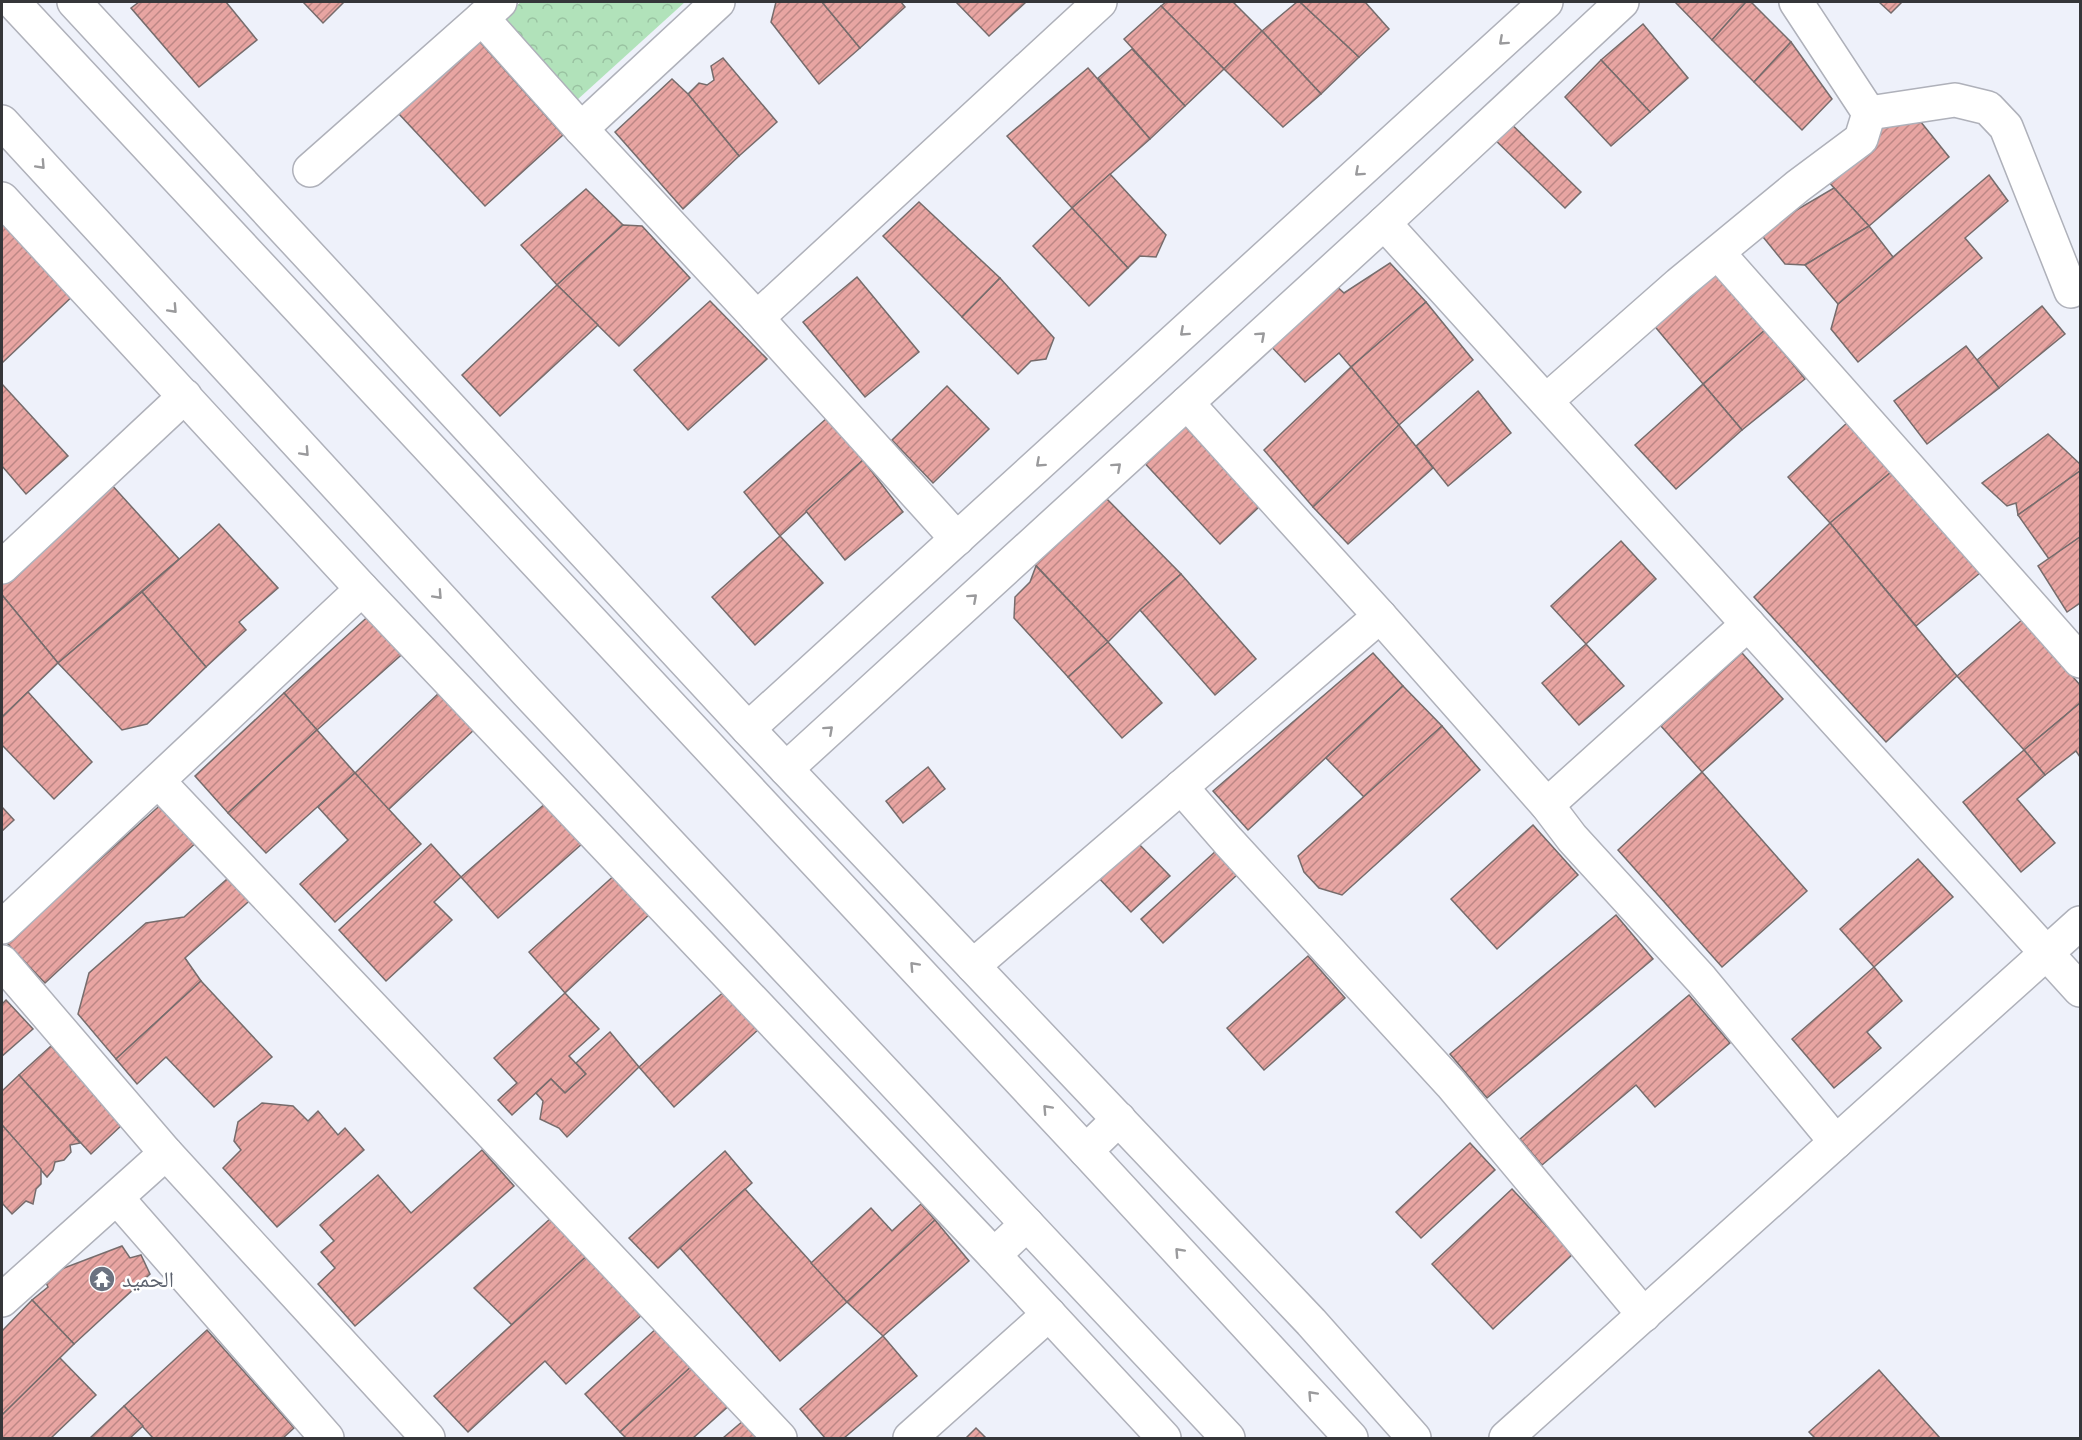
<svg xmlns="http://www.w3.org/2000/svg" width="2082" height="1440" font-family="Commissioner,'Noto Naskh Arabic',sans-serif">
<style>
.park{fill:url(#park-crowns)}
.building{fill:url(#building-hatch);stroke:#766c6c;stroke-width:1.5}
.lines{fill:none;stroke-linecap:round;stroke-linejoin:round}
.minor-casing{stroke:#afb1ba;stroke-width:36}
.major-casing{stroke:#afb1ba;stroke-width:36}
.minor{stroke:#fff;stroke-width:33}
.major{stroke:#fff;stroke-width:33}
.oneway{stroke:#9a9a9c}
.labels{text-anchor:middle;stroke-width:5;stroke-linejoin:round;paint-order:stroke}
.worship-label{font-size:22px;fill:#5b616d;stroke:#fff;text-anchor:start}
</style>
<defs>
<pattern id="park-crowns" width="20" height="18" patternUnits="userSpaceOnUse" patternTransform="scale(1.5)"><rect width="20" height="18" fill="#b1e2ba"/><path d="M2 6a3 3 0 1 1 6 0M12 15a3 3 0 1 1 6 0" fill="none" stroke="#99c2a1"/></pattern>
<pattern id="building-hatch" width="6" height="6" patternUnits="userSpaceOnUse" patternTransform="scale(1.5)"><rect width="6" height="6" fill="#e8a5a2"/><path d="M-1 1l2-2M0 6l6-6M5 7l2-2" fill="none" stroke="#bd8785"/></pattern>
</defs>
<rect width="100%" height="100%" fill="#eef1fa"/>
<polygon class="park" points="521,2 685,2 577,100 502,18"/>
<g class="building">
<polygon points="139,2 226,2 257,40 199,87 131,8"/>
<polygon points="303,2 344,2 323,23"/>
<polygon points="776,2 822,2 860,48 819,84 771,22"/>
<polygon points="822,2 901,2 905,7 860,48"/>
<polygon points="956,2 1026,2 989,36"/>
<polygon points="1166,2 1233,2 1262,31 1224,69 1161,6"/>
<polygon points="1297,2 1300,2 1359,57 1321,94 1262,31"/>
<polygon points="1300,2 1365,2 1389,29 1359,57"/>
<polygon points="1675,2 1746,2 1712,40"/>
<polygon points="1746,2 1751,2 1791,42 1754,82 1712,40"/>
<polygon points="1879,2 1902,2 1891,13"/>
<polygon points="1161,6 1224,69 1185,106 1124,39"/>
<polygon points="1643,24 1688,78 1650,112 1601,60"/>
<polygon points="1262,31 1321,94 1283,127 1224,69"/>
<polygon points="480,42 563,135 485,206 399,114"/>
<polygon points="1791,42 1832,99 1802,130 1754,82"/>
<polygon points="1132,49 1185,106 1150,139 1098,78"/>
<polygon points="723,58 777,122 739,156 688,94 699,83 707,85 714,80 711,66"/>
<polygon points="1601,60 1650,112 1611,146 1565,97"/>
<polygon points="1088,68 1150,139 1072,208 1007,136"/>
<polygon points="672,79 688,94 739,156 683,209 615,132"/>
<polygon points="1896,112 1916,116 1949,157 1869,226 1825,178"/>
<polygon points="1502,115 1581,192 1565,208 1486,131"/>
<polygon points="1110,174 1166,235 1156,257 1140,256 1128,268 1072,208"/>
<polygon points="1989,175 2008,201 1965,238 1982,258 1858,362 1831,329 1838,304"/>
<polygon points="1834,188 1869,226 1805,265 1785,264 1759,232"/>
<polygon points="586,189 623,225 557,285 521,245"/>
<polygon points="919,202 1000,278 962,317 883,236"/>
<polygon points="1072,208 1128,268 1089,306 1033,246"/>
<polygon points="2,218 79,290 2,363"/>
<polygon points="623,225 642,226 690,278 619,346 557,285"/>
<polygon points="1869,226 1893,257 1838,304 1805,265"/>
<polygon points="1390,263 1426,302 1351,367 1339,353 1305,382 1265,340 1333,283 1344,293"/>
<polygon points="1722,264 1765,330 1703,384 1652,323"/>
<polygon points="857,277 919,352 865,397 803,322"/>
<polygon points="1000,278 1054,338 1046,359 1031,361 1018,374 962,317"/>
<polygon points="557,285 598,325 500,416 462,375"/>
<polygon points="710,301 767,359 688,430 634,370"/>
<polygon points="1426,302 1473,360 1399,425 1351,367"/>
<polygon points="2042,306 2065,334 1999,388 1977,360"/>
<polygon points="1765,330 1805,379 1742,430 1703,384"/>
<polygon points="1966,346 1999,388 1927,444 1894,401"/>
<polygon points="1351,367 1399,425 1313,507 1264,450"/>
<polygon points="2,384 68,456 26,494 2,466"/>
<polygon points="1703,384 1742,430 1676,489 1635,445"/>
<polygon points="947,386 989,429 933,483 892,440"/>
<polygon points="1478,391 1511,433 1448,486 1416,446"/>
<polygon points="827,418 863,460 780,536 744,492"/>
<polygon points="1179,420 1260,506 1220,544 1139,457"/>
<polygon points="1848,422 1896,468 1830,523 1788,477"/>
<polygon points="1399,425 1433,468 1348,544 1313,507"/>
<polygon points="2048,434 2080,464 2080,471 2018,515 2016,503 2007,506 1982,483"/>
<polygon points="863,460 903,512 845,560 806,511"/>
<polygon points="1896,468 1980,573 1916,626 1830,523"/>
<polygon points="2080,471 2080,537 2049,559 2018,515"/>
<polygon points="100,472 179,559 58,663 2,595 2,561"/>
<polygon points="1100,492 1181,574 1140,610 1108,642 1030,559"/>
<polygon points="1830,523 1957,676 1886,742 1754,597"/>
<polygon points="219,524 278,588 239,622 246,630 206,667 142,592"/>
<polygon points="780,536 823,583 755,645 712,597"/>
<polygon points="2080,537 2080,603 2067,612 2038,566"/>
<polygon points="1621,541 1656,579 1586,644 1551,606"/>
<polygon points="1036,566 1108,642 1068,677 1014,618 1015,597 1030,582"/>
<polygon points="1181,574 1256,659 1215,695 1140,610"/>
<polygon points="142,592 206,667 147,724 122,730 58,663"/>
<polygon points="2,595 58,663 2,717"/>
<polygon points="374,611 408,649 317,730 284,693"/>
<polygon points="2023,619 2080,685 2080,703 2024,750 1957,676"/>
<polygon points="1108,642 1162,703 1122,738 1068,677"/>
<polygon points="1586,644 1624,686 1579,725 1542,683"/>
<polygon points="1373,653 1403,686 1248,830 1213,791"/>
<polygon points="1742,653 1783,699 1702,772 1661,726"/>
<polygon points="1403,686 1442,726 1364,797 1326,758"/>
<polygon points="441,691 476,728 388,810 355,773"/>
<polygon points="28,692 92,762 54,799 2,745 2,717"/>
<polygon points="284,693 317,730 228,813 195,776"/>
<polygon points="2080,703 2080,757 2076,751 2045,775 2024,750"/>
<polygon points="1442,726 1480,770 1342,895 1319,888 1304,872 1298,856"/>
<polygon points="317,730 355,773 266,853 228,813"/>
<polygon points="2024,750 2045,775 2017,799 2055,843 2021,872 1963,802"/>
<polygon points="928,767 945,789 903,823 886,801"/>
<polygon points="1702,772 1807,891 1722,967 1618,850"/>
<polygon points="355,773 421,844 335,922 300,884 348,840 318,807"/>
<polygon points="166,800 201,838 45,983 7,943"/>
<polygon points="547,802 583,843 498,918 461,877"/>
<polygon points="2,807 14,820 2,831"/>
<polygon points="1533,825 1578,875 1497,949 1451,899"/>
<polygon points="1134,839 1170,876 1131,912 1096,875"/>
<polygon points="431,844 461,877 434,902 452,920 386,981 339,930"/>
<polygon points="1217,850 1238,874 1163,943 1141,919"/>
<polygon points="1918,859 1953,897 1874,967 1840,929"/>
<polygon points="235,872 256,895 185,958 201,981 116,1059 78,1014 89,973 146,923 184,917"/>
<polygon points="617,873 652,912 565,993 529,952"/>
<polygon points="1616,915 1653,959 1487,1098 1450,1054"/>
<polygon points="1308,956 1345,998 1264,1070 1227,1028"/>
<polygon points="1874,967 1902,1001 1867,1032 1881,1048 1834,1088 1792,1039"/>
<polygon points="201,981 272,1057 214,1107 166,1057 137,1084 116,1059"/>
<polygon points="727,989 760,1028 674,1107 639,1067"/>
<polygon points="565,993 599,1029 569,1056 586,1074 565,1093 551,1079 512,1115 498,1100 517,1083 494,1058"/>
<polygon points="1689,995 1730,1043 1655,1107 1636,1085 1542,1165 1520,1139"/>
<polygon points="6,1000 33,1029 2,1056 2,1004"/>
<polygon points="610,1032 639,1067 567,1137 559,1128 540,1119 543,1101 536,1093 551,1079 565,1093 586,1074 576,1063"/>
<polygon points="51,1046 123,1124 91,1154 19,1075"/>
<polygon points="19,1075 80,1143 70,1145 71,1152 64,1160 55,1162 53,1170 47,1177 2,1125 2,1091"/>
<polygon points="262,1103 293,1106 308,1121 318,1111 338,1135 345,1128 364,1150 277,1227 223,1168 241,1150 234,1141 238,1122"/>
<polygon points="2,1125 41,1169 41,1184 36,1189 33,1204 26,1201 12,1214 2,1203"/>
<polygon points="1470,1143 1495,1170 1421,1238 1396,1212"/>
<polygon points="482,1150 514,1186 355,1326 318,1284 335,1268 321,1252 334,1241 320,1225 378,1175 411,1213"/>
<polygon points="725,1151 752,1183 658,1268 629,1238"/>
<polygon points="745,1189 847,1302 780,1361 680,1248"/>
<polygon points="1512,1189 1573,1254 1493,1329 1432,1264"/>
<polygon points="921,1204 935,1220 847,1302 811,1263 871,1208 892,1231"/>
<polygon points="551,1218 590,1253 512,1325 474,1288"/>
<polygon points="935,1220 969,1261 883,1336 847,1302"/>
<polygon points="122,1246 130,1258 141,1255 150,1274 74,1344 32,1300 48,1287 43,1276"/>
<polygon points="590,1253 645,1312 566,1384 545,1361 468,1432 434,1396"/>
<polygon points="32,1300 74,1344 2,1415 2,1331"/>
<polygon points="659,1326 694,1364 620,1432 585,1394"/>
<polygon points="207,1330 294,1428 283,1438 153,1438 124,1406"/>
<polygon points="883,1336 917,1376 844,1438 825,1438 800,1409"/>
<polygon points="60,1358 96,1395 51,1438 2,1438 2,1415"/>
<polygon points="694,1364 732,1403 693,1438 626,1438 620,1432"/>
<polygon points="1879,1370 1940,1438 1815,1438 1809,1432"/>
<polygon points="124,1406 143,1426 130,1438 90,1438"/>
<polygon points="743,1421 759,1438 723,1438"/>
<polygon points="976,1428 986,1438 966,1438"/>
</g>
<g class="lines">
<g class="minor-casing">
<g id="minor">
<polyline points="74,2 748,729 1311,1322 1414,1438"/>
<polyline points="482,18 581,129 757,318 957,539"/>
<polyline points="1869,113 1955,100 1988,108 2006,127 2071,291"/>
<polyline points="581,129 718,2"/>
<polyline points="310,170 500,2"/>
<polyline points="2,199 362,589 994,1255 1164,1438"/>
<polyline points="1384,223 2080,990"/>
<polyline points="1718,253 2080,661"/>
<polyline points="757,318 1100,2"/>
<polyline points="1546,401 1679,284 1798,186 1861,139 1869,113 1796,2"/>
<polyline points="1187,403 1380,616 1547,805 1572,838 1701,979 1836,1142"/>
<polyline points="2,567 185,396"/>
<polyline points="748,729 1546,2"/>
<polyline points="786,769 1384,223 1622,2"/>
<polyline points="158,781 780,1438"/>
<polyline points="1181,787 1228,841 1451,1084 1644,1315"/>
<polyline points="1547,805 1748,624"/>
<polyline points="2,927 362,589"/>
<polyline points="2,962 166,1153 428,1438"/>
<polyline points="973,966 1380,616"/>
<polyline points="117,1198 327,1438"/>
<polyline points="2,1300 166,1153"/>
<polyline points="910,1438 1049,1314"/>
<polyline points="1506,1438 2080,923"/>
</g>
</g>
<g class="major-casing">
<g id="major">
<polyline points="13,2 1086,1151 1351,1438"/>
<polyline points="2,122 526,691 1228,1438"/>
<polyline points="1086,1151 1119,1119"/>
<polyline points="994,1255 1027,1224"/>
</g>
</g>
<use href="#minor" class="minor"/>
<use href="#major" class="major"/>
</g>
<defs><path id="oneway-chevron" d="M-2-3.5L2.5 0L-2 3.5" fill="none" stroke-width="1.6" stroke-linecap="round" stroke-linejoin="round" transform="scale(1.5)"/></defs>
<g class="oneway">
<use href="#oneway-chevron" transform="translate(1503 41) rotate(138)"/>
<use href="#oneway-chevron" transform="translate(41 165) rotate(47)"/>
<use href="#oneway-chevron" transform="translate(1359 172) rotate(138)"/>
<use href="#oneway-chevron" transform="translate(173 309) rotate(47)"/>
<use href="#oneway-chevron" transform="translate(1184 332) rotate(138)"/>
<use href="#oneway-chevron" transform="translate(1261 336) rotate(-42)"/>
<use href="#oneway-chevron" transform="translate(305 452) rotate(47)"/>
<use href="#oneway-chevron" transform="translate(1040 463) rotate(138)"/>
<use href="#oneway-chevron" transform="translate(1117 467) rotate(-42)"/>
<use href="#oneway-chevron" transform="translate(438 595) rotate(47)"/>
<use href="#oneway-chevron" transform="translate(973 598) rotate(-42)"/>
<use href="#oneway-chevron" transform="translate(829 730) rotate(-42)"/>
<use href="#oneway-chevron" transform="translate(914 966) rotate(-133)"/>
<use href="#oneway-chevron" transform="translate(1047 1109) rotate(-133)"/>
<use href="#oneway-chevron" transform="translate(1179 1252) rotate(-133)"/>
<use href="#oneway-chevron" transform="translate(1312 1395) rotate(-133)"/>
</g>
<defs>
<g id="temple-disc" transform="scale(1.35)"><circle r="9.5" fill="#6b7280" stroke="#fff"/><path d="M0-6L5-2H3V0L6.5 2.5H4V6H1.5V3h-3V6H-4V2.5H-6.5L-3 0V-2H-5Z" fill="#fff"/></g>
</defs>
<g fill-rule="evenodd">
<use href="#temple-disc" x="102" y="1279"/>
</g>
<g class="labels">
<g class="worship-label">
<text x="122" y="1287">الحميد</text>
</g>
</g>
<rect width="2082" height="1440" fill="none" stroke="#353639" stroke-width="6"/>
</svg>
